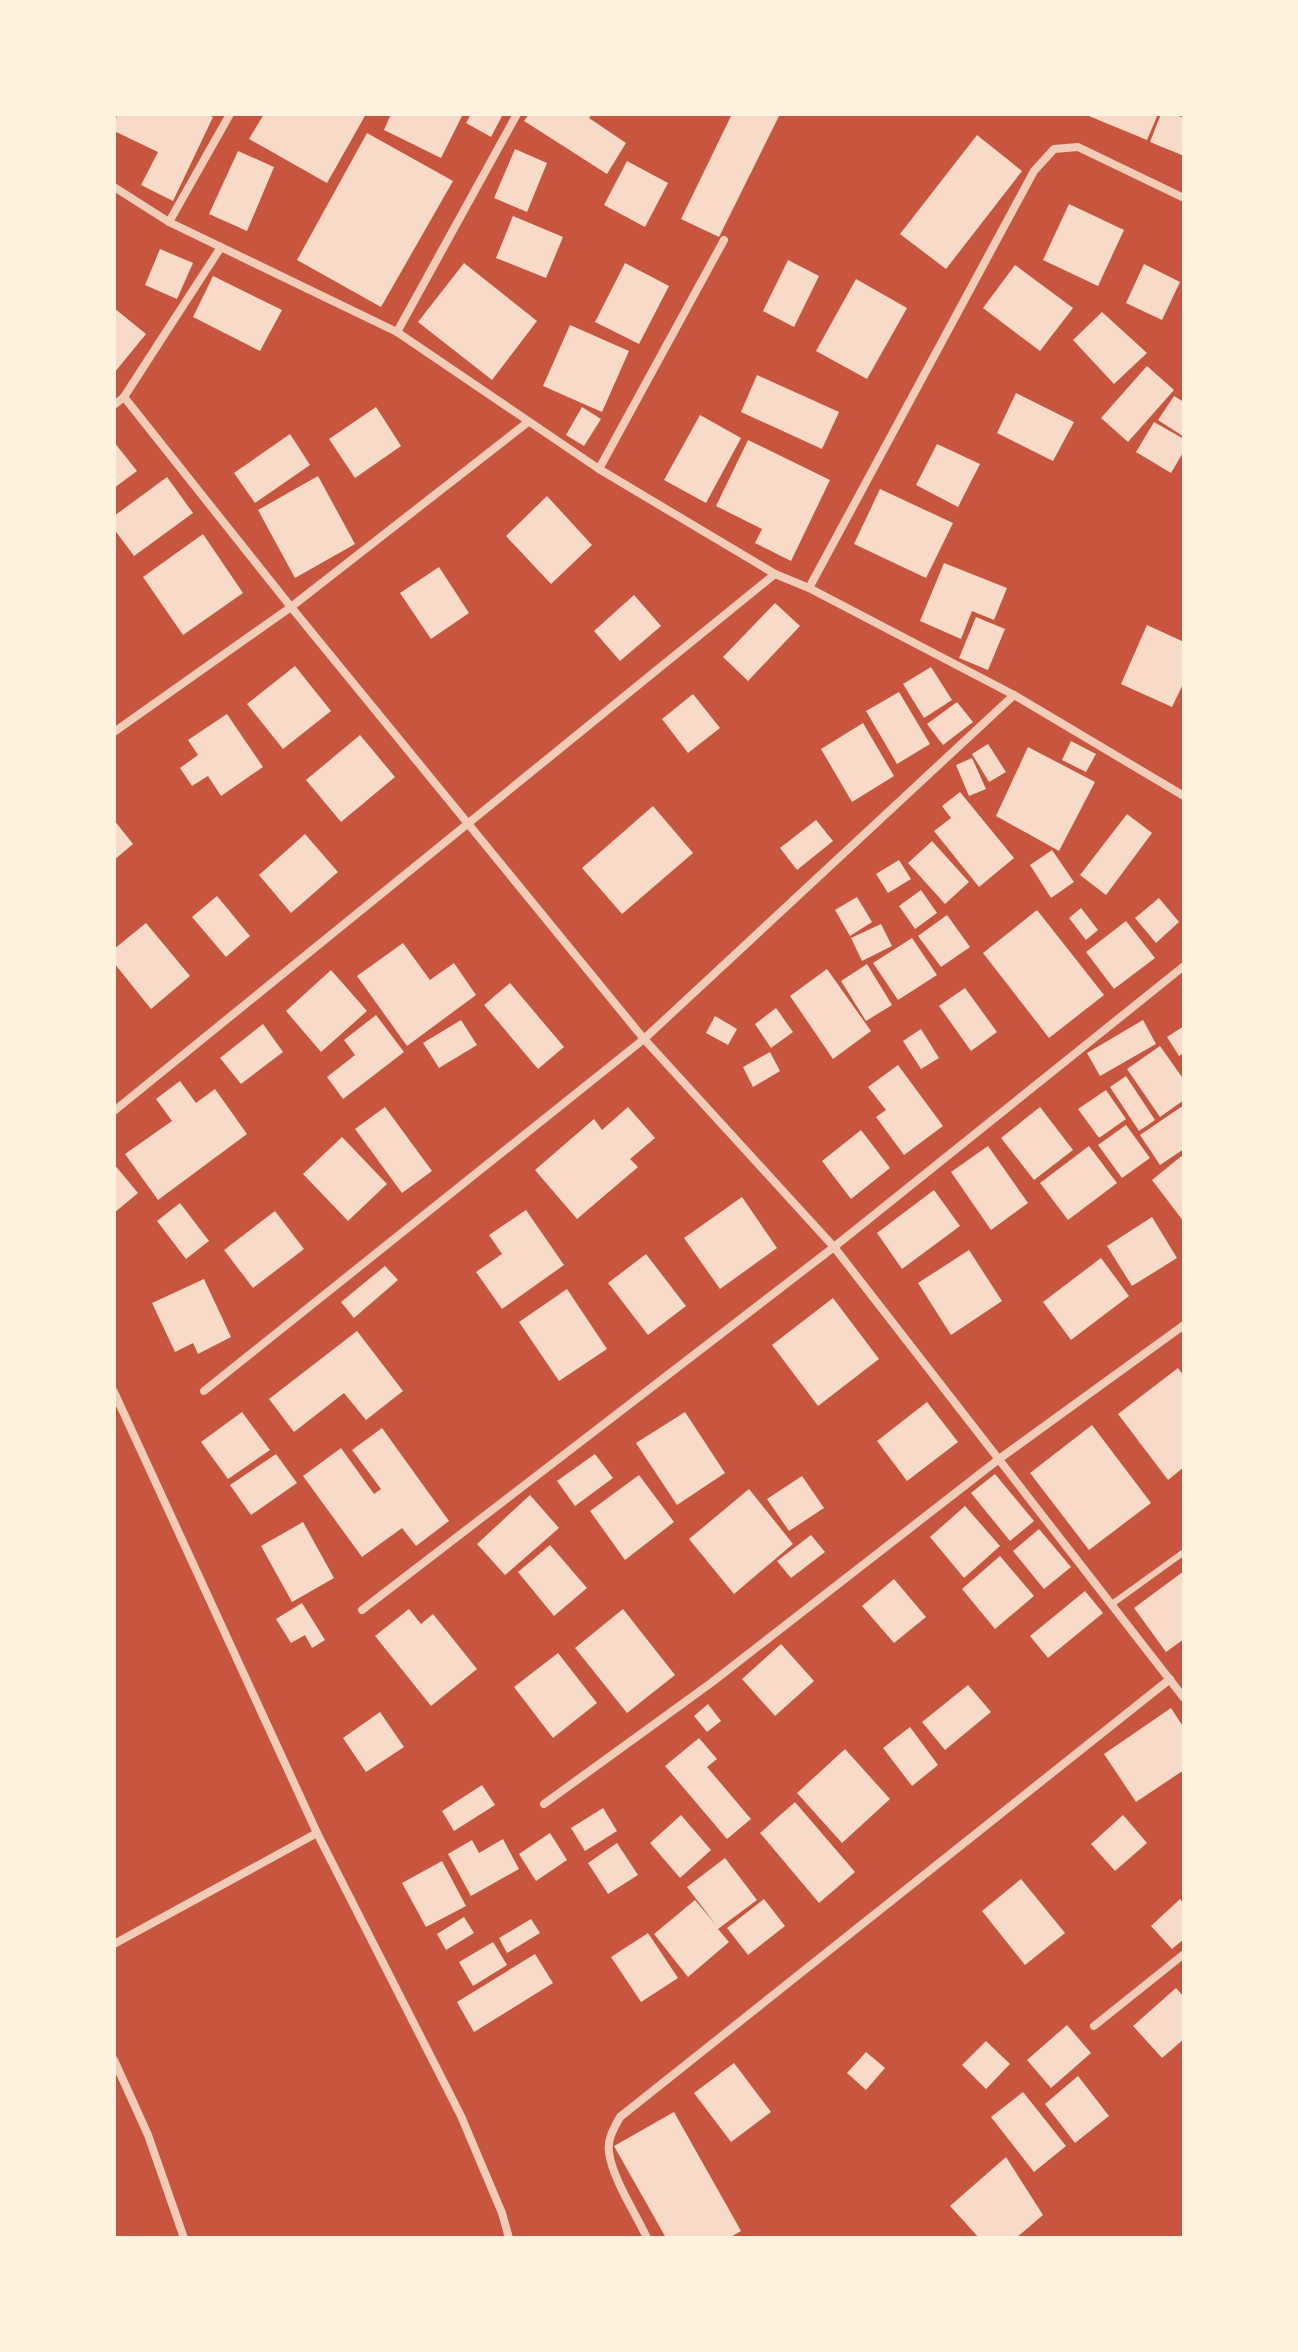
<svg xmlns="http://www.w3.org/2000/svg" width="1298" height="2352" font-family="Montserrat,sans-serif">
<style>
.building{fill:#f7dbc8}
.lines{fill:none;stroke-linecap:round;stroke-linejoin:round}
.service{stroke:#f1ccb7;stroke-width:6}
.minor{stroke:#f1ccb7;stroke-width:8}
</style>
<rect width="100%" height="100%" fill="#c8553d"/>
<g class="building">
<polygon points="117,114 206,114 213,117 173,201 141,185 158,152 114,131"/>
<polygon points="264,114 366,114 327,183 249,139"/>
<polygon points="391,114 463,114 441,158 384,130"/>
<polygon points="471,114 503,114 491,137 466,123"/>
<polygon points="529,114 592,114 589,118 626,143 607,174 524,121"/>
<polygon points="732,114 780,114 719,237 681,219"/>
<polygon points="1084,114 1158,114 1147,140"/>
<polygon points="1161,114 1174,114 1184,118 1184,156 1150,142"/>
<polygon points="367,133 453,181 381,307 297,260"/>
<polygon points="977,135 1022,171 946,269 900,234"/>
<polygon points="515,149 547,163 527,212 494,198"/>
<polygon points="238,151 274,167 247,231 209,214"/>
<polygon points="627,161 668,183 645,227 604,205"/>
<polygon points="1069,204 1124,230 1098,286 1043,260"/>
<polygon points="513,216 563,237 546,278 496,258"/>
<polygon points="160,249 193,263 177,299 145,285"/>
<polygon points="788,260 819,276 794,327 763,311"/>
<polygon points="464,263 537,321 492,380 418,322"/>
<polygon points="625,263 669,286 639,344 595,322"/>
<polygon points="1144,264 1180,282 1162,320 1126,303"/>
<polygon points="1015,265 1073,308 1040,351 983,308"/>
<polygon points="213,276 282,310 260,351 193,317"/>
<polygon points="856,279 907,308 867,379 816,351"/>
<polygon points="114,308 146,334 114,373"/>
<polygon points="1102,312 1147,353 1114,384 1073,340"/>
<polygon points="570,325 629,351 602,412 543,386"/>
<polygon points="1147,366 1174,390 1128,442 1101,418"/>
<polygon points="757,375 839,412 822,449 741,412"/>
<polygon points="1016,393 1074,422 1053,461 997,433"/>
<polygon points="1174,396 1184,402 1184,437 1158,420"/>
<polygon points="376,407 401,446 355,478 329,439"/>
<polygon points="582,407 601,419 584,446 566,435"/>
<polygon points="700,415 741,438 706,503 664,480"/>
<polygon points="1154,422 1184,439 1184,451 1171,473 1136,452"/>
<polygon points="290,434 310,465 255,503 234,473"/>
<polygon points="748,440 830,480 791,561 755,543 762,529 716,506"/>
<polygon points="114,442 137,471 114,488"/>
<polygon points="937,444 980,464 958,507 916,485"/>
<polygon points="318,476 355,544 295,578 258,510"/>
<polygon points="167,477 193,513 134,556 114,529 114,516"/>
<polygon points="880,489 953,523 926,578 854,544"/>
<polygon points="547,496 592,545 551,584 506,536"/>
<polygon points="203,534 243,593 183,635 143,577"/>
<polygon points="944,563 1007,588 994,620 972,611 961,639 920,621"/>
<polygon points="439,567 469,613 431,639 400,593"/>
<polygon points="634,595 661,626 620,661 594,631"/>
<polygon points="775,603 800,626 748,681 723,657"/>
<polygon points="976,617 1005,629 988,670 959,658"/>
<polygon points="1147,625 1184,642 1184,682 1172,707 1121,684"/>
<polygon points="295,666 331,711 283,749 247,704"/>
<polygon points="931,667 952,700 924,718 903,684"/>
<polygon points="899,692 930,744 897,764 866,711"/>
<polygon points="693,694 720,728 688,753 662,719"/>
<polygon points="957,702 973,722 943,745 927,724"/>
<polygon points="227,714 263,767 221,796 208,776 192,786 180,768 198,755 188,740"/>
<polygon points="863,723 894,776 852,802 821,749"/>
<polygon points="360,735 395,777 341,822 306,780"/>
<polygon points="1071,741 1096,754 1086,772 1062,760"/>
<polygon points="988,744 1006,772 989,782 972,754"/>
<polygon points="1028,747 1095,782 1059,851 996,816"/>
<polygon points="972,758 986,789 969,796 956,765"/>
<polygon points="960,792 1014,858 979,887 934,831 951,818 942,806"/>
<polygon points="653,806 693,853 622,914 582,868"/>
<polygon points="1127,814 1152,833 1106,895 1080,875"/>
<polygon points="114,820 133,844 114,860"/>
<polygon points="816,820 833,841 797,870 780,848"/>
<polygon points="305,834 338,872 291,913 259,875"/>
<polygon points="932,841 969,882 945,904 908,863"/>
<polygon points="1052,850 1074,882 1051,898 1030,865"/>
<polygon points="899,860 911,879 888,893 876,874"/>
<polygon points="921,890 937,913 915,929 899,906"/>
<polygon points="217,896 250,936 226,957 192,917"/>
<polygon points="857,897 872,922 850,936 835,910"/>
<polygon points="1159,898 1179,922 1156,943 1135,918"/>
<polygon points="1081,908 1098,930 1086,940 1069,918"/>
<polygon points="1037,910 1104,995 1049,1038 983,953"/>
<polygon points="947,915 970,947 941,967 918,936"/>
<polygon points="1126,921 1155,958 1114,989 1086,952"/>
<polygon points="146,923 190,976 151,1009 114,963 114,949"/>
<polygon points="881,924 892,946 862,961 851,938"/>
<polygon points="912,938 937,975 898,1000 873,963"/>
<polygon points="403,943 430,980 454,963 476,995 407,1046 357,976"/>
<polygon points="867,964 892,1005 866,1021 841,981"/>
<polygon points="827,969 871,1031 833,1059 790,996"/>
<polygon points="331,970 367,1011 321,1052 286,1011"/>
<polygon points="510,983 564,1047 538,1069 484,1005"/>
<polygon points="965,988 997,1032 971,1051 939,1006"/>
<polygon points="776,1008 793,1032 771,1048 755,1024"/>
<polygon points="376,1015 404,1052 343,1099 327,1077 355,1055 344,1040"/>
<polygon points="715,1016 737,1029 728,1045 706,1033"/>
<polygon points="461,1020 477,1045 439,1068 423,1043"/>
<polygon points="1143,1020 1156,1044 1100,1076 1087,1053"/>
<polygon points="263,1024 283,1052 241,1084 220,1058"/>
<polygon points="1184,1026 1184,1053 1179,1056 1167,1037"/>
<polygon points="921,1029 939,1058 921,1069 903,1041"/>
<polygon points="1160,1046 1184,1080 1184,1100 1160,1117 1127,1069"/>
<polygon points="770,1052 780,1071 753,1087 743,1067"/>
<polygon points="898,1065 943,1126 904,1155 876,1117 886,1110 868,1087"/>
<polygon points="1126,1076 1155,1120 1139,1131 1110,1087"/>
<polygon points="180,1081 196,1103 215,1089 247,1134 158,1200 125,1154 172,1121 156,1099"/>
<polygon points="1106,1090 1126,1119 1099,1138 1078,1109"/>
<polygon points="1184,1105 1184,1149 1160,1165 1140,1135"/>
<polygon points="385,1107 432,1171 402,1193 355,1129"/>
<polygon points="628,1107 655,1138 630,1159 638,1167 577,1219 535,1170 594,1119 602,1130"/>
<polygon points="1040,1107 1073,1150 1034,1180 1001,1138"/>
<polygon points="1126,1125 1150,1158 1122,1178 1098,1145"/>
<polygon points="861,1130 890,1168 851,1199 822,1161"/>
<polygon points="342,1137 387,1184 348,1221 303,1174"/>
<polygon points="988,1146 1028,1203 991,1230 951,1172"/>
<polygon points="1089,1146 1117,1183 1068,1220 1040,1183"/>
<polygon points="1184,1154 1184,1222 1152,1180"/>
<polygon points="114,1164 138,1193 114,1213"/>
<polygon points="934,1190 960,1226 902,1269 877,1233"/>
<polygon points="742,1197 777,1248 720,1289 684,1238"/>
<polygon points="180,1203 209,1241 186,1259 157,1221"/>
<polygon points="526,1210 564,1265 502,1309 476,1272 502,1254 489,1235"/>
<polygon points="275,1211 304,1249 253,1288 224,1250"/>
<polygon points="1152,1217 1177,1258 1132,1286 1107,1246"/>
<polygon points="969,1250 1002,1301 951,1335 918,1283"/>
<polygon points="646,1254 686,1306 648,1335 608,1283"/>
<polygon points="1101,1258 1129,1296 1071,1340 1043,1302"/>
<polygon points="385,1266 398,1280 354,1318 341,1302"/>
<polygon points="204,1279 231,1337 198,1354 193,1343 175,1352 152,1303"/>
<polygon points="567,1289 607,1349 559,1381 519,1322"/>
<polygon points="833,1298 879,1359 818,1406 772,1345"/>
<polygon points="357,1331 403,1391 366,1420 344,1393 294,1432 269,1399"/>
<polygon points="1178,1368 1184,1376 1184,1467 1168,1480 1118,1414"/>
<polygon points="927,1402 958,1442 907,1481 877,1441"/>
<polygon points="242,1412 270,1450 228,1479 201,1442"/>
<polygon points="685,1412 725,1473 677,1505 636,1443"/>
<polygon points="1092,1425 1151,1503 1089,1550 1030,1473"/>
<polygon points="382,1428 449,1521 416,1546 402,1528 362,1557 303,1476 341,1448 374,1494 381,1489 352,1450"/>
<polygon points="276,1454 297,1483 251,1515 230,1485"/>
<polygon points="595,1454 613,1478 575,1506 557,1481"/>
<polygon points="995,1474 1034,1521 1010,1541 971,1493"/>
<polygon points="639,1475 674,1522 625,1560 590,1511"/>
<polygon points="802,1476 824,1508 789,1531 767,1499"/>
<polygon points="749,1489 793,1544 734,1594 689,1539"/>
<polygon points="530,1495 559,1528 505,1575 477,1544"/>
<polygon points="965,1506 1000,1546 964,1578 930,1537"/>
<polygon points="303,1522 334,1578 292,1602 261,1546"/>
<polygon points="1039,1529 1071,1567 1044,1589 1013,1551"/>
<polygon points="811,1535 825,1552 791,1578 777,1561"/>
<polygon points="550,1545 587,1588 554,1616 518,1572"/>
<polygon points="1000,1556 1034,1596 995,1629 962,1589"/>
<polygon points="1184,1571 1184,1639 1166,1652 1134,1608"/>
<polygon points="894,1579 926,1617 894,1643 862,1606"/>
<polygon points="1085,1591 1103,1613 1048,1658 1030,1636"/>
<polygon points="302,1603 325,1640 312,1648 305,1635 291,1643 276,1619"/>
<polygon points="409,1609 421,1624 433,1614 477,1669 431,1706 375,1636"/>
<polygon points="623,1609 675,1675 627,1713 575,1648"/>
<polygon points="781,1644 814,1681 775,1716 742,1679"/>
<polygon points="558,1653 597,1703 553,1738 514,1687"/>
<polygon points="968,1685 991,1712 945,1750 922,1722"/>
<polygon points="708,1704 721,1721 707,1732 694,1716"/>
<polygon points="1171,1708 1184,1728 1184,1770 1136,1802 1104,1754"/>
<polygon points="380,1712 404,1747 366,1772 343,1738"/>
<polygon points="910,1727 938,1765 912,1786 883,1748"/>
<polygon points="699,1738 717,1759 707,1767 751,1819 727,1839 665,1766"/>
<polygon points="845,1749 890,1799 842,1843 797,1793"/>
<polygon points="482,1785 495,1805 454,1831 442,1811"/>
<polygon points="795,1802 855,1872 819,1903 760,1833"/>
<polygon points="603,1808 617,1831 585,1851 571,1828"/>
<polygon points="681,1815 711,1850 680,1878 650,1843"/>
<polygon points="1123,1815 1147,1843 1115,1871 1091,1844"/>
<polygon points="550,1833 567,1860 536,1881 519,1854"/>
<polygon points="503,1839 519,1869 471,1896 448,1854 472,1840 479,1853"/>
<polygon points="617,1843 638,1875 608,1894 588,1863"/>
<polygon points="725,1858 757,1900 718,1929 729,1942 688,1977 654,1934 695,1900 716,1925 687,1887"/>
<polygon points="442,1861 466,1906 426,1927 402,1883"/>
<polygon points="1021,1879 1065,1933 1025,1965 982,1911"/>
<polygon points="764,1899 785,1926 748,1955 727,1928"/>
<polygon points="1180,1899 1184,1904 1184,1939 1172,1949 1151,1926"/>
<polygon points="464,1917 474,1933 446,1950 437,1934"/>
<polygon points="531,1919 540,1933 507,1953 499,1938"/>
<polygon points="648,1933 678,1978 641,2002 611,1957"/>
<polygon points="493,1942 507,1965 473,1986 459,1962"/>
<polygon points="535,1954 553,1983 474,2032 457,2002"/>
<polygon points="1176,1988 1184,1997 1184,2039 1162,2058 1133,2026"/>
<polygon points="1067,2025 1091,2053 1051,2088 1027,2060"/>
<polygon points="986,2041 1010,2064 986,2089 962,2065"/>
<polygon points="866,2052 885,2068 866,2090 847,2073"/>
<polygon points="734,2063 771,2112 731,2142 694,2093"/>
<polygon points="1078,2076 1109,2116 1075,2143 1045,2104"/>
<polygon points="1023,2092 1066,2146 1034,2172 991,2117"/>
<polygon points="674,2112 741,2231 729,2238 666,2238 614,2146"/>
<polygon points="1006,2157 1043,2215 1016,2238 979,2238 950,2206"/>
</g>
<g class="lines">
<polyline class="service" points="1112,1604 1184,1552"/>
<g class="minor">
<polyline points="114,187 169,222 397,332 599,469 775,574 809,588 1014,695 1184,796"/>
<polyline points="169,222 230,114"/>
<polyline points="397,332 517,114"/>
<polyline points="124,397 291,607 644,1039 834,1247 1184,1698"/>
<polyline points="114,405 124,397 221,247"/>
<polyline points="599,469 724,240"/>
<polyline points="809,588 1034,171 1054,149 1078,147 1184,198"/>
<polyline points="114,732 291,607 528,422"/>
<polyline points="114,1111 775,574"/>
<polyline points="204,1391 644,1039 1014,695"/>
<polyline points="114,1392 317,1833 461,2116 502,2213 509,2238"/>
<polyline points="362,1610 834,1247 1184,966"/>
<polyline points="544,1804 711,1683 999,1459 1184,1325"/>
<polyline points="114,1944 317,1833"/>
<polyline points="1094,2026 1184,1954"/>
<polyline points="114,2060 148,2135 184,2238"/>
<path d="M647,2238C636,2214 612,2178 609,2152C607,2139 614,2128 620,2117L1170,1679"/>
</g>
</g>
<rect width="1298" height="2352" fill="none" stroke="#fff3e0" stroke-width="232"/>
</svg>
